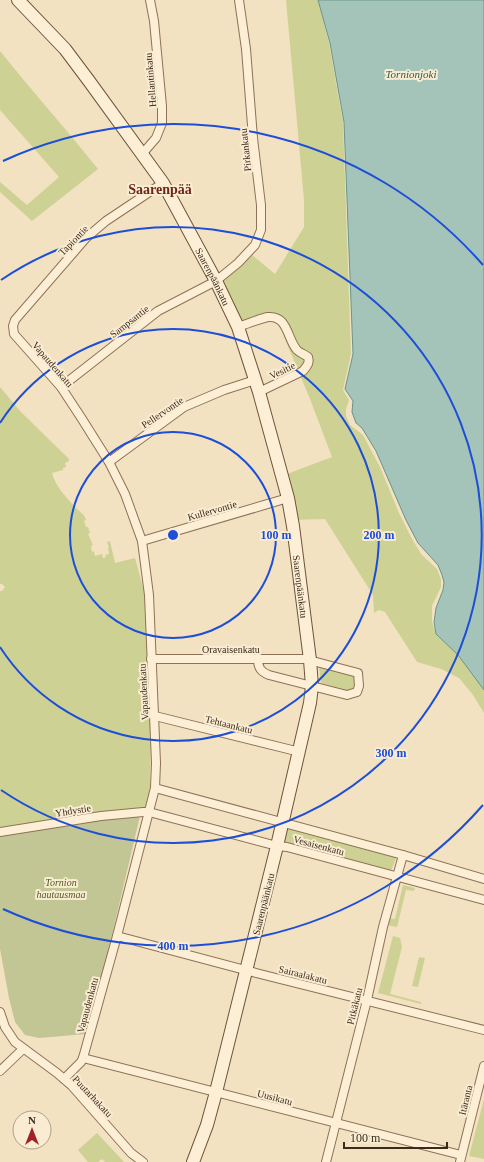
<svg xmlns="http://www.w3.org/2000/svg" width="484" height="1162" font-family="Georgia,serif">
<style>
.green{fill:#cdd294}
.cemetery{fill:#c2c694}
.water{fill:#a4c4ba;stroke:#6a9488}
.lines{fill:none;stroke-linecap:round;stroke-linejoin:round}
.street-casing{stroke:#8e7257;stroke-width:10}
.secondary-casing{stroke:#70533a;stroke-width:14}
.street{stroke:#fcefd6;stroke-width:8}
.secondary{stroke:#fcefd6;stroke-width:12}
.ring{fill:none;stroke:#1d4ed8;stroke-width:2}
.labels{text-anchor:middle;stroke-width:4;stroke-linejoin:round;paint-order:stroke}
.street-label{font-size:10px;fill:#3c2b1c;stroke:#f9ecd2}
.park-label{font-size:10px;font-style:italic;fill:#4e5b21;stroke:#f9ecd2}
.water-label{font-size:11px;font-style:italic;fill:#2a5e59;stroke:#f9ecd2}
.district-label{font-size:14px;font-weight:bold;fill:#6e2617;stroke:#f9ecd2}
.centre{fill:#1d4ed8;stroke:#f9ecd2;stroke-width:2}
.ring-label{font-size:12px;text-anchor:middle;font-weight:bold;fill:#1d4ed8;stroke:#f9ecd2;stroke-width:4;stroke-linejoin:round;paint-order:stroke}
</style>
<rect width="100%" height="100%" fill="#f2e2c1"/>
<g class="green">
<polygon points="286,0 318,0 329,43 343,122 351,354 343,390 349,400 346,409 346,416 350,425 363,435 380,467 399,513 411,537 421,554 437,569 441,579 441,587 432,606 432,622 436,634 458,655 484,690 484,713 473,695 459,678 441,669 417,662 385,612 379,610 374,613 373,595 325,519 292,520 279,477 332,457 310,399 278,322 267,320 236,331 215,278 237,261 246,250 275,274 304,227 304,200"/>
<path d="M0,51C32,91 66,129 98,169L32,221L0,192V182L27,205L59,177L0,110Z"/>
<path d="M0,387L21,412L69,459V461L65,463L66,467L63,468V470L52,473C55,486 67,498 76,508C80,512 85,515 86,520L84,521L86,527H88L90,533L88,534L93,545L91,546L92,552L94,551L95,556L102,554L103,558L106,557L105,555L109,554L108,548L109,547L107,542L110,541L115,563L135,558L145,595L151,715L150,788L146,807L0,830V591H2L5,587L2,584H0Z"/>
<polygon points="319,667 355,676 357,681 355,688 350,692 321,683"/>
<polygon points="288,827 396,858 391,871 284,842"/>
<polygon points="403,885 415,888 414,891 406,890 397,927 387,925 388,918 395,919"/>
<polygon points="393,936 400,938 402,947 390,994 421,1002 421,1004 378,993"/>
<polygon points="419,957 425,958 418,987 412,986"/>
<polygon points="484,1099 484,1159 469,1156"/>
<polygon points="97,1133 124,1162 105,1162 102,1159 98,1162 88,1162 78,1150"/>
</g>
<polygon class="cemetery" points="140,816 104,969 86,1034 39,1038 25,1035 15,1022 9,998 0,949 0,835 100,820"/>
<polygon class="water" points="318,0 484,0 484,690 458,655 436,634 434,622 436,608 443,590 444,582 442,575 438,565 418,543 406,520 376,451 362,428 356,423 352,412 353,401 345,389 353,354 344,122 330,43"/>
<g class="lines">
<g class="street-casing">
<g id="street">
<polyline points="143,153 156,138 162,123 162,106 154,21 150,0"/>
<path d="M238,327C247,324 258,319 268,317C288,315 287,339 297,350C300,353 304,354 308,357C310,363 307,366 303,371L259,392"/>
<polyline points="61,387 158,311 216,281 238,263 255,245 261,230 261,205 253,138 246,49 239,0"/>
<polyline points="109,462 184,407 224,390 255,380"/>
<polyline points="142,541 288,498"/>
<path d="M151,659H305L358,673L359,686L357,692L347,695L269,675C261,672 258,668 258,659"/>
<polyline points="155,716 300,752"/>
<polyline points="155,788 403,855 484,879"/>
<polyline points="0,832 101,816 143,812 149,812 277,846 287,847 484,900"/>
<polyline points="117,936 256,973 484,1030"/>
<polyline points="0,1012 5,1027 15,1042 57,1073 72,1086 131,1153 143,1162"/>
<polyline points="83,1058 461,1155"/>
<polyline points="0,1071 23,1049"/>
<polyline points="64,1079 81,1062 83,1058 117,936 155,788 156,763 149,595 142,541 125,494 109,462 82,419 61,387 14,334 13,326 15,320 86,238 106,221 163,183"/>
<polyline points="326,1162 367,1000 383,927 403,855"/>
<polyline points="460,1162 484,1066"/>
</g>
</g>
<g class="secondary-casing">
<g id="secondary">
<path id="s1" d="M18,0L65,49L89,81L163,183L216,281L238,327L259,392L288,498L293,526L310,660L312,686L310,703L277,846L216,1092L207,1125L193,1162"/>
</g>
</g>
<use href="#street" class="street"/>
<use href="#secondary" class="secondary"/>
</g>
<g class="ring">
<circle cx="173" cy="535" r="103"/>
<path d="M0 423A206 206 0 1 1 0 647"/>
<path d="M1 280A308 308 0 1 1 1 790"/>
<path d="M483 805A411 411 0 0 1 3 909M3 161A411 411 0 0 1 483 265"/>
</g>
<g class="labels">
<g class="street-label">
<text transform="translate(150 80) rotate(-95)" y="4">Hellantinkatu</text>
<text transform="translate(245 150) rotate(-96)" y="4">Pirkankatu</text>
<text transform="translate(73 240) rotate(-46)" y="4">Tapiontie</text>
<text dy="4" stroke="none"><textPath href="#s1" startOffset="340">Saarenpäänkatu</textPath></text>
<text transform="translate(129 321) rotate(-38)" y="4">Sampsantie</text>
<text transform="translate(53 364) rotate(49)" y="4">Vapaudenkatu</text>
<text transform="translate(282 370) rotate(-26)" y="4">Vesitie</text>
<text transform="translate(162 412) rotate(-34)" y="4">Pellervontie</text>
<text transform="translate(212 510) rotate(-16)" y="4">Kullervontie</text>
<text dy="4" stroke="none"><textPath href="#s1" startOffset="664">Saarenpäänkatu</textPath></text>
<text x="231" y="653">Oravaisenkatu</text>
<text transform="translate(143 692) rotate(-93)" y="4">Vapaudenkatu</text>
<text transform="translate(229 724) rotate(14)" y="4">Tehtaankatu</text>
<text transform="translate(73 810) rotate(-9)" y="4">Yhdystie</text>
<text transform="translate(319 845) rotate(15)" y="4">Vesaisenkatu</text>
<text transform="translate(263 904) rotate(-76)" y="4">Saarenpäänkatu</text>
<text transform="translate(303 974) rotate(14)" y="4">Sairaalakatu</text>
<text transform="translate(87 1005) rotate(-75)" y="4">Vapaudenkatu</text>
<text transform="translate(354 1006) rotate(-76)" y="4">Pitkäkatu</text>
<text transform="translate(93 1096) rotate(47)" y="4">Puutarhakatu</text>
<text transform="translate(275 1097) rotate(15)" y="4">Uusikatu</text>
<text transform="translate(465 1100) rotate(-76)" y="4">Itäranta</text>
</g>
<g class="park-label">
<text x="61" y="886">Tornion<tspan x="61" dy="12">hautausmaa</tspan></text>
</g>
<g class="water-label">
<text x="411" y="78">Tornionjoki</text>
</g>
<g class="district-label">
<text x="160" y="194">Saarenpää</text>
</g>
</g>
<circle cx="173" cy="535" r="6" class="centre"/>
<g class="ring-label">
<text x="276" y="539">100 m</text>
<text x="379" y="539">200 m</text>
<text x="391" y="757">300 m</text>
<text x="173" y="950">400 m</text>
</g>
<g transform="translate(32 1130)"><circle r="19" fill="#f9ecd2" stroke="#ad9f89"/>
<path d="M0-3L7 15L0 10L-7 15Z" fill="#a32026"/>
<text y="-6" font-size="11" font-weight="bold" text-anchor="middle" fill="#3c2b1c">N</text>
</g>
<path d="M344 1142v6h103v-6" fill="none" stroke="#3c2b1c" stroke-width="2"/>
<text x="350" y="1142" font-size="12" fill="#3c2b1c" stroke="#f9ecd2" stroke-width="3" paint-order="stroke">100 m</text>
</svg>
